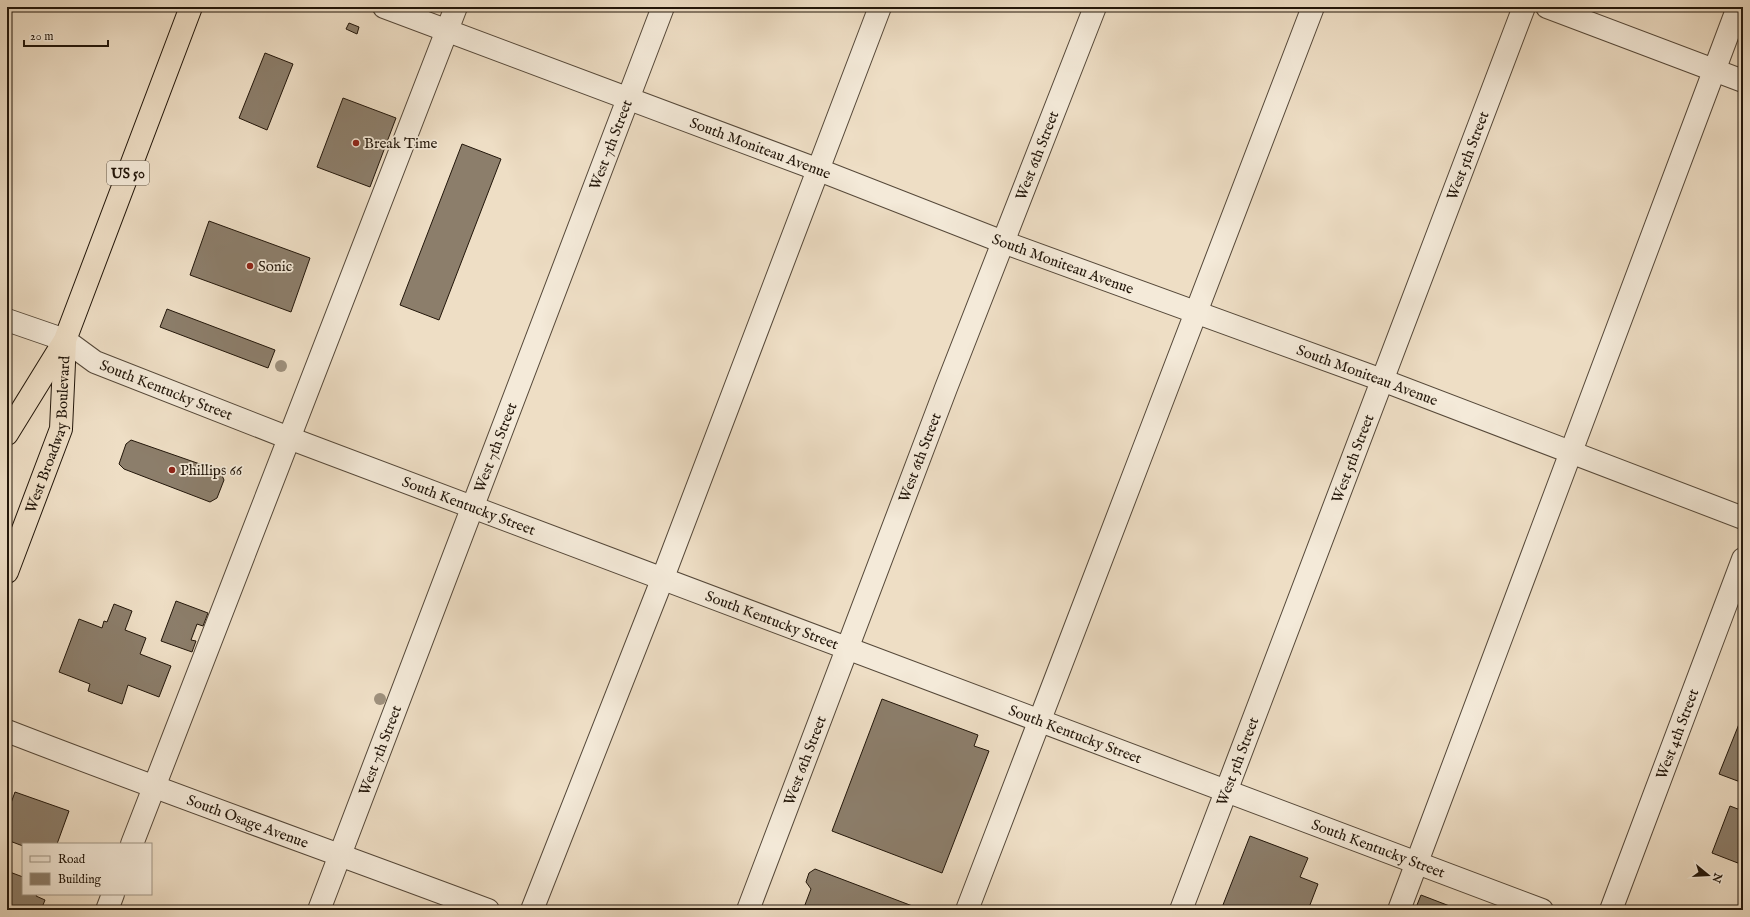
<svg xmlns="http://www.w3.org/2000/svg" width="1750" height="917" font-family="'IM FELL English',serif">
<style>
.building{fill:#8c7e6b;stroke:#22160a}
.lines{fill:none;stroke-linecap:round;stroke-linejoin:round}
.minor-casing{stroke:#554839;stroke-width:24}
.highway-casing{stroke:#22160a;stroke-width:24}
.minor{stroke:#f4ead9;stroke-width:22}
.highway{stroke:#eedec5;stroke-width:22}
.tree{fill:#9e907c}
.poi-dot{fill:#8f2418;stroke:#f4ead9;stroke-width:1.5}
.labels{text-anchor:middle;stroke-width:3.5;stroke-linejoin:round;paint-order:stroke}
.shield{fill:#f4ead9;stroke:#615648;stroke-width:1}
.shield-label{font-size:14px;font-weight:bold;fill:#22160a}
.poi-label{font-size:15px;fill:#22160a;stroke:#f4ead9;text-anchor:start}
.street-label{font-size:15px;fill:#22160a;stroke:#f4ead9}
</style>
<rect width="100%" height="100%" fill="#eedec5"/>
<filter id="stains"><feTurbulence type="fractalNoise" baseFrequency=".005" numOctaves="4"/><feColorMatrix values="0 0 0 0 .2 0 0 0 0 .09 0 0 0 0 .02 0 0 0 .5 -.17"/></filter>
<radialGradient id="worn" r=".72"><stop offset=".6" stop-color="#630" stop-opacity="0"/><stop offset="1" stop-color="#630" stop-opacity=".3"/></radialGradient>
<g class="building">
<polygon points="349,23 359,27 357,34 346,29"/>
<polygon points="265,53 293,64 267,130 239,118"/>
<polygon points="343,98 396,118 370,187 317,167"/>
<polygon points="462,144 501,159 439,320 400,305"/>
<polygon points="209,221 310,258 291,312 190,275"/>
<polygon points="167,309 275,350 268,368 160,327"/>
<polygon points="131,440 220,471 224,480 217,498 210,502 124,469 119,464 126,444"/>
<polygon points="176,601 208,613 203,626 197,624 191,640 196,641 192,652 161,641"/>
<polygon points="114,604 132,611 125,630 146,638 140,654 171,666 159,697 128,685 122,704 88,691 90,684 59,672 79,619 102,628 104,621 107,622"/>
<polygon points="882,699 978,735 974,746 989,751 942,873 832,831"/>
<polygon points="1743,714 1743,783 1719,774"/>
<polygon points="15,792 69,811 57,844 23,844 23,846 7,840 7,814"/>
<polygon points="1730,806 1743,811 1743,865 1712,853"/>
<polygon points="1250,836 1308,858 1300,877 1318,884 1308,910 1221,910"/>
<polygon points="815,869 923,910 803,910 811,889 806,882 809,873"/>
<polygon points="7,871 23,877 23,894 37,894 36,896 45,900 41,910 7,910"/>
<polygon points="1421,895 1460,910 1415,910"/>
</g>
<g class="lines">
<g class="minor-casing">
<g id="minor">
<path id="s1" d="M384,7L819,170L1003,242L1382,380L1743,518"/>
<polyline points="1547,7 1743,81"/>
<path id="s2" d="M7,320L65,340L95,362L289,438L1542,910"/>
<path id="s3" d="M7,731C167,793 328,850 488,910"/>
<polyline points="132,844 456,7"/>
<polyline points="107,910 113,894"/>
<path id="s4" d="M319,910L663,7"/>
<polyline points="532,910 662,580 880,7"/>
<path id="s5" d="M748,910L946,388L1095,7"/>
<path d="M967,910C1081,608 1199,309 1313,7"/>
<path id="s6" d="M1181,910L1524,7"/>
<polyline points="1399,910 1738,7"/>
<path id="s7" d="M1611,910L1743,559"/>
</g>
</g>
<g class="highway-casing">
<g id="highway">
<polyline points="7,434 65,340 191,7"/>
<path id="s8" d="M7,572L61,429L65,341"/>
</g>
</g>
<use href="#minor" class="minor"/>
<use href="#highway" class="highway"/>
</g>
<g class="tree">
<circle cx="281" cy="366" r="6"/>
<circle cx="380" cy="699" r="6"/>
</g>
<g class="poi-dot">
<circle cx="356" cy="143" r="4"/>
<circle cx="250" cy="266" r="4"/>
<circle cx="172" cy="470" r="4"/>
</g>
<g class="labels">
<rect class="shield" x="107" y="161" width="42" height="24" rx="3"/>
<g class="shield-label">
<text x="128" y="178">US 50</text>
</g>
<g class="poi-label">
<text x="364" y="148">Break Time</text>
<text x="258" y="271">Sonic</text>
<text x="180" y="475">Phillips 66</text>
</g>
<g class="street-label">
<text dy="5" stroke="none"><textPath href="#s4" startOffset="819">West 7th Street</textPath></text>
<text dy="5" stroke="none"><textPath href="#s1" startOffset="402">South Moniteau Avenue</textPath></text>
<text dy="5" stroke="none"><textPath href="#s5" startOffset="808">West 6th Street</textPath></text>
<text dy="5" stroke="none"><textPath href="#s6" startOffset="807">West 5th Street</textPath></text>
<text dy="5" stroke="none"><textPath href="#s1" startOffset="726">South Moniteau Avenue</textPath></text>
<text dy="5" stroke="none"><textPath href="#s1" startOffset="1050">South Moniteau Avenue</textPath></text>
<text dy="5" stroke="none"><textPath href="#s2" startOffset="175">South Kentucky Street</textPath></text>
<text dy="5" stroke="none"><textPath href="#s8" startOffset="145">West Broadway Boulevard</textPath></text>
<text dy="5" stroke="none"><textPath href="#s4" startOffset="495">West 7th Street</textPath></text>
<text dy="5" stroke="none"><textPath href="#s5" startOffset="484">West 6th Street</textPath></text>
<text dy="5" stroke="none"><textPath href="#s6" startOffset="483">West 5th Street</textPath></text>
<text dy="5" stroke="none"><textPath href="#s2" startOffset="499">South Kentucky Street</textPath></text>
<text dy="5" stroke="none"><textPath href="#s2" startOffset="823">South Kentucky Street</textPath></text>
<text dy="5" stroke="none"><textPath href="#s2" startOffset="1147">South Kentucky Street</textPath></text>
<text dy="5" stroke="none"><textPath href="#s7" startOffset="188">West 4th Street</textPath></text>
<text dy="5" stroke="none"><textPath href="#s4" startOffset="171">West 7th Street</textPath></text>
<text dy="5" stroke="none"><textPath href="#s5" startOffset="160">West 6th Street</textPath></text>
<text dy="5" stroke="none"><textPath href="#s6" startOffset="159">West 5th Street</textPath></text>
<text dy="5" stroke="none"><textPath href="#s3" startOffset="257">South Osage Avenue</textPath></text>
<text dy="5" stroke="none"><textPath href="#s2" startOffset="1471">South Kentucky Street</textPath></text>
</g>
</g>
<rect width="1750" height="917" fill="none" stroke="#eedec5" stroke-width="24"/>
<rect x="8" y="8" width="1734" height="901" fill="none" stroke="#22160a" stroke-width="2"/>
<rect x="12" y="12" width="1726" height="893" fill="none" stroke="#22160a"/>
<rect x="22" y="843" width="130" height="52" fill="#f4ead9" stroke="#a09586"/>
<rect x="30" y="856" width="20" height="6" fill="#f4ead9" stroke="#a09586"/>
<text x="58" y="863" font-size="12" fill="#22160a">Road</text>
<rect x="30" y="873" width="20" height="12" fill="#8c7e6b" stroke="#a09586"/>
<text x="58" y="883" font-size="12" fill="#22160a">Building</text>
<g transform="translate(1708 875) rotate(108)" stroke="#f4ead9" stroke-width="3" paint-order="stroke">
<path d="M0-3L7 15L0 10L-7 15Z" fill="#22160a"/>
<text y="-6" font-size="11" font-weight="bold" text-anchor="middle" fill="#22160a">N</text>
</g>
<path d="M24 40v6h84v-6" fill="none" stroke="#22160a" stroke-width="2"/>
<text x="30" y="40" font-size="12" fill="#22160a" stroke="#f4ead9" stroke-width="3" paint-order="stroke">20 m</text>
<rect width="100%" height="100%" filter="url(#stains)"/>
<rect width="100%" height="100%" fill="url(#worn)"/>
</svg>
